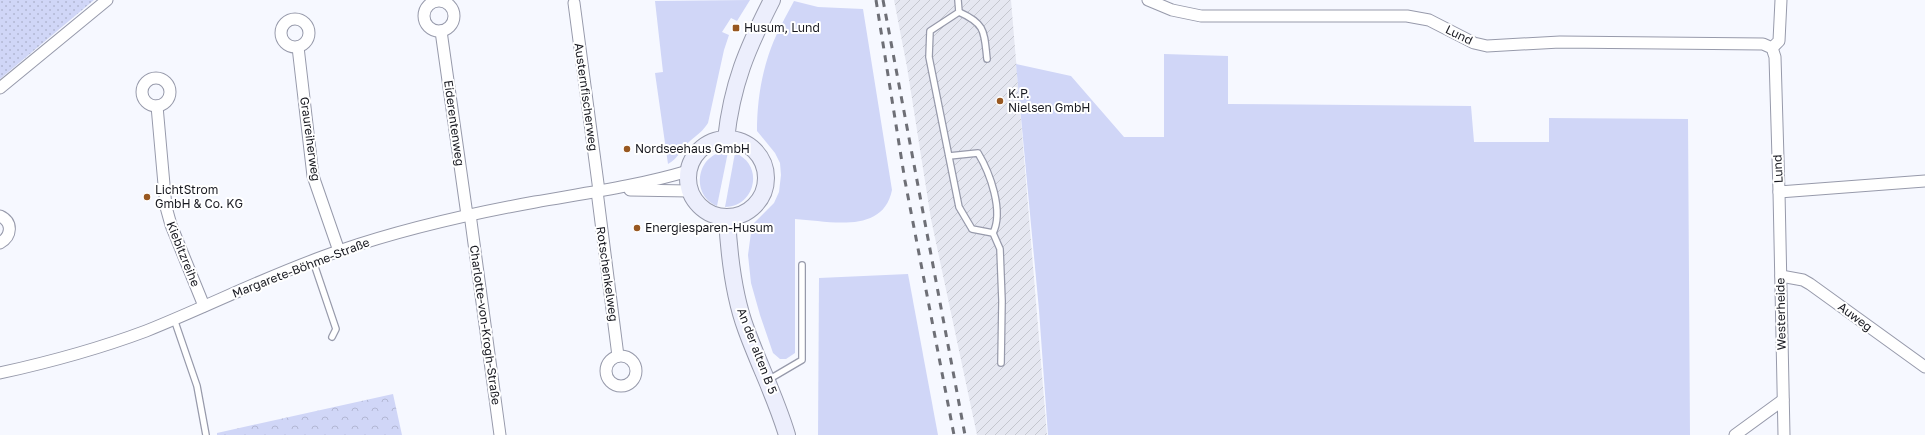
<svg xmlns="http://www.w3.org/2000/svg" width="1925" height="435" font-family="'Golos Text',sans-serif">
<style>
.industrial{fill:url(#industrial-furrows)}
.grass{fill:#d0d6f7}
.park{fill:url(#park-crowns)}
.garden{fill:url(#garden-dots)}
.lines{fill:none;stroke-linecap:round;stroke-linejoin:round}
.lane-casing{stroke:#979aab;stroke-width:8}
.street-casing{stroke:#979aab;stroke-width:13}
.secondary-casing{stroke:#979aab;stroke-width:18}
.lane{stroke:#fff;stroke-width:5.5}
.street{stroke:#fff;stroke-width:11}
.secondary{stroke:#eceefc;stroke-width:16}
.rail{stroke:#6e6f76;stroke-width:3;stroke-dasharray:7 7;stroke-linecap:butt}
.poi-dot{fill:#985821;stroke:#fff;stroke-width:1.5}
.labels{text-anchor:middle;stroke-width:4;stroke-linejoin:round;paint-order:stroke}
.poi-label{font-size:12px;fill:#181920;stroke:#fff;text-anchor:start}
.street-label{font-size:12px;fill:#181920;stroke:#fff}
</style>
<defs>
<pattern id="industrial-furrows" width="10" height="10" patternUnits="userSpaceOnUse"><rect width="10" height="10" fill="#e5e7f1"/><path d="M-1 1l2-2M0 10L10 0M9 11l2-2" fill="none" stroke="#c4c6ce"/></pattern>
<pattern id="park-crowns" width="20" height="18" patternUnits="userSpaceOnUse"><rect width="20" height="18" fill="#d0d6f7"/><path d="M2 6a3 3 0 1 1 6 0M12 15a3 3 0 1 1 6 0" fill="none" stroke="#b2b7d3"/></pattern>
<pattern id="garden-dots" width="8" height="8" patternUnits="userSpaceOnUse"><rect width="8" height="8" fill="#d0d6f7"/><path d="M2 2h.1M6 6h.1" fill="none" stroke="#b2b7d3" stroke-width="1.8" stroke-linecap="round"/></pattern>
</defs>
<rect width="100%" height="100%" fill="#f6f8ff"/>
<polygon class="industrial" points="894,0 1011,0 1047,435 977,435 931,219 907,67"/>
<g class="grass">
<path d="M750,0L737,21L731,18L722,32L729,35L724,50L708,123C703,131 697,135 690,141C682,148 678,159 668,164L655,73L663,72L655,1Z"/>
<path d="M794,1L818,7L863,9L892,190C883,235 829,221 795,219V353L786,359H780L773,353L760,315L751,283L748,255L752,225L774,203L779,192L781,175L780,163L775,153L757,131C757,103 761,75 771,48C777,32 786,16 794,1Z"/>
<polygon points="1164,54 1228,56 1228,104 1471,106 1474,142 1549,142 1549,118 1688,119 1690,435 1048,435 1039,310 1016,64 1071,76 1124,137 1164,137"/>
<path d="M728,152L717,206C689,195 697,151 728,152Z"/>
<path d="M735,153C765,165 755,207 725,207Z"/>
<polygon points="908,274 938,435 818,435 819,278"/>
</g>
<polygon class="park" points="393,394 402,435 217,435 217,433"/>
<polygon class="garden" points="0,0 94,0 0,79"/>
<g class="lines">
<g class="lane-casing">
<g id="lane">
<polyline points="958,0 959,12 930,31 929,57 959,207 972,229 993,233 1000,249 1002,301 1001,363"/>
<path d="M959,12C986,24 984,32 987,59"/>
<path d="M949,156L978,153C990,173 1004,211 993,233"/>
<polyline points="313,261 336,329 332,337"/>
<polyline points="174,319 197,386 206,435"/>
<polyline points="768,380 802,360 802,265"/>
</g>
</g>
<g class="street-casing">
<g id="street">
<polyline points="1148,0 1172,10 1201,16 1407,16 1429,20 1474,43 1487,46 1560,42 1763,44 1772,48 1775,57 1779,192 1925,181"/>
<circle cx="439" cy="16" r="15"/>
<polyline points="574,3 599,191"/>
<circle cx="295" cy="33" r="14"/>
<polyline points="441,31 467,215"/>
<polyline points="298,47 313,176 339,251"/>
<polyline points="1772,48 1779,41 1781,0"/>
<circle cx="156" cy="92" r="14"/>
<polyline points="0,88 107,0"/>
<polyline points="157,106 166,207 171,225 204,306"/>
<polyline points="630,190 689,191"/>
<polyline points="597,191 618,356"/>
<polyline points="1779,192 1784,435"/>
<polyline points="470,214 500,435"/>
<path d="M0,216C13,222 12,236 0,243"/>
<polyline points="1781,276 1803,280 1810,284 1925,367"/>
<circle cx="621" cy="371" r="15"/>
<path d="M0,373C50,362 98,349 146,331C211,305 273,273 339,251C403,229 469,214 535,202C586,193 638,186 688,171"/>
<polyline points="1735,435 1783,400"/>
</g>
</g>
<g class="secondary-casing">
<g id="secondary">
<path d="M726,139C732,84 747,49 772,0"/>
<circle cx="727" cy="178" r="39"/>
<path d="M727,218C729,255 733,294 746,329C759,365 776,398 787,435"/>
</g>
</g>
<use href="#lane" class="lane"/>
<use href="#street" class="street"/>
<use href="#secondary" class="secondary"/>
<g class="rail">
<polyline points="876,0 905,181 954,435"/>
<polyline points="883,0 965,435"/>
</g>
</g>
<g class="poi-dot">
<rect x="732" y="24" width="8" height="8" rx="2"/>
<circle cx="1000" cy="101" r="4"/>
<circle cx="627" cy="149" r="4"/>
<circle cx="147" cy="197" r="4"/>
<circle cx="637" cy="228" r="4"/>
</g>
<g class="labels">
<g class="poi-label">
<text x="744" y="32">Husum, Lund</text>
<text x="1008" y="98">K.P.<tspan x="1008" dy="14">Nielsen GmbH</tspan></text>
<text x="635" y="153">Nordseehaus GmbH</text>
<text x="155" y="194">LichtStrom<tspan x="155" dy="14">GmbH &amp; Co. KG</tspan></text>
<text x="645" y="232">Energiesparen-Husum</text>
</g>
<g class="street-label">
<text transform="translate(1459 35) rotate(26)" y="4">Lund</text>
<text transform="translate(586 97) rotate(82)" y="4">Austernfischerweg</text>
<text transform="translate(454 123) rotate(82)" y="4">Eiderentenweg</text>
<text transform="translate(310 139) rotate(82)" y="4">Graureiherweg</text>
<text transform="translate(1778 169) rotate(-93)" y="4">Lund</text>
<text transform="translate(183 254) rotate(68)" y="4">Kiebitzreihe</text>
<text transform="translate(301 268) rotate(-21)" y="4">Margarete-Böhme-Straße</text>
<text transform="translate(607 274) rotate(82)" y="4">Rotschenkelweg</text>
<text transform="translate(1781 314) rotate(-91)" y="4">Westerheide</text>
<text transform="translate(1855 317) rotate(37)" y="4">Auweg</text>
<text transform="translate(485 325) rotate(82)" y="4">Charlotte-von-Krogh-Straße</text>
<text transform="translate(757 351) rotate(69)" y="4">An der alten B 5</text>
</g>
</g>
</svg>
